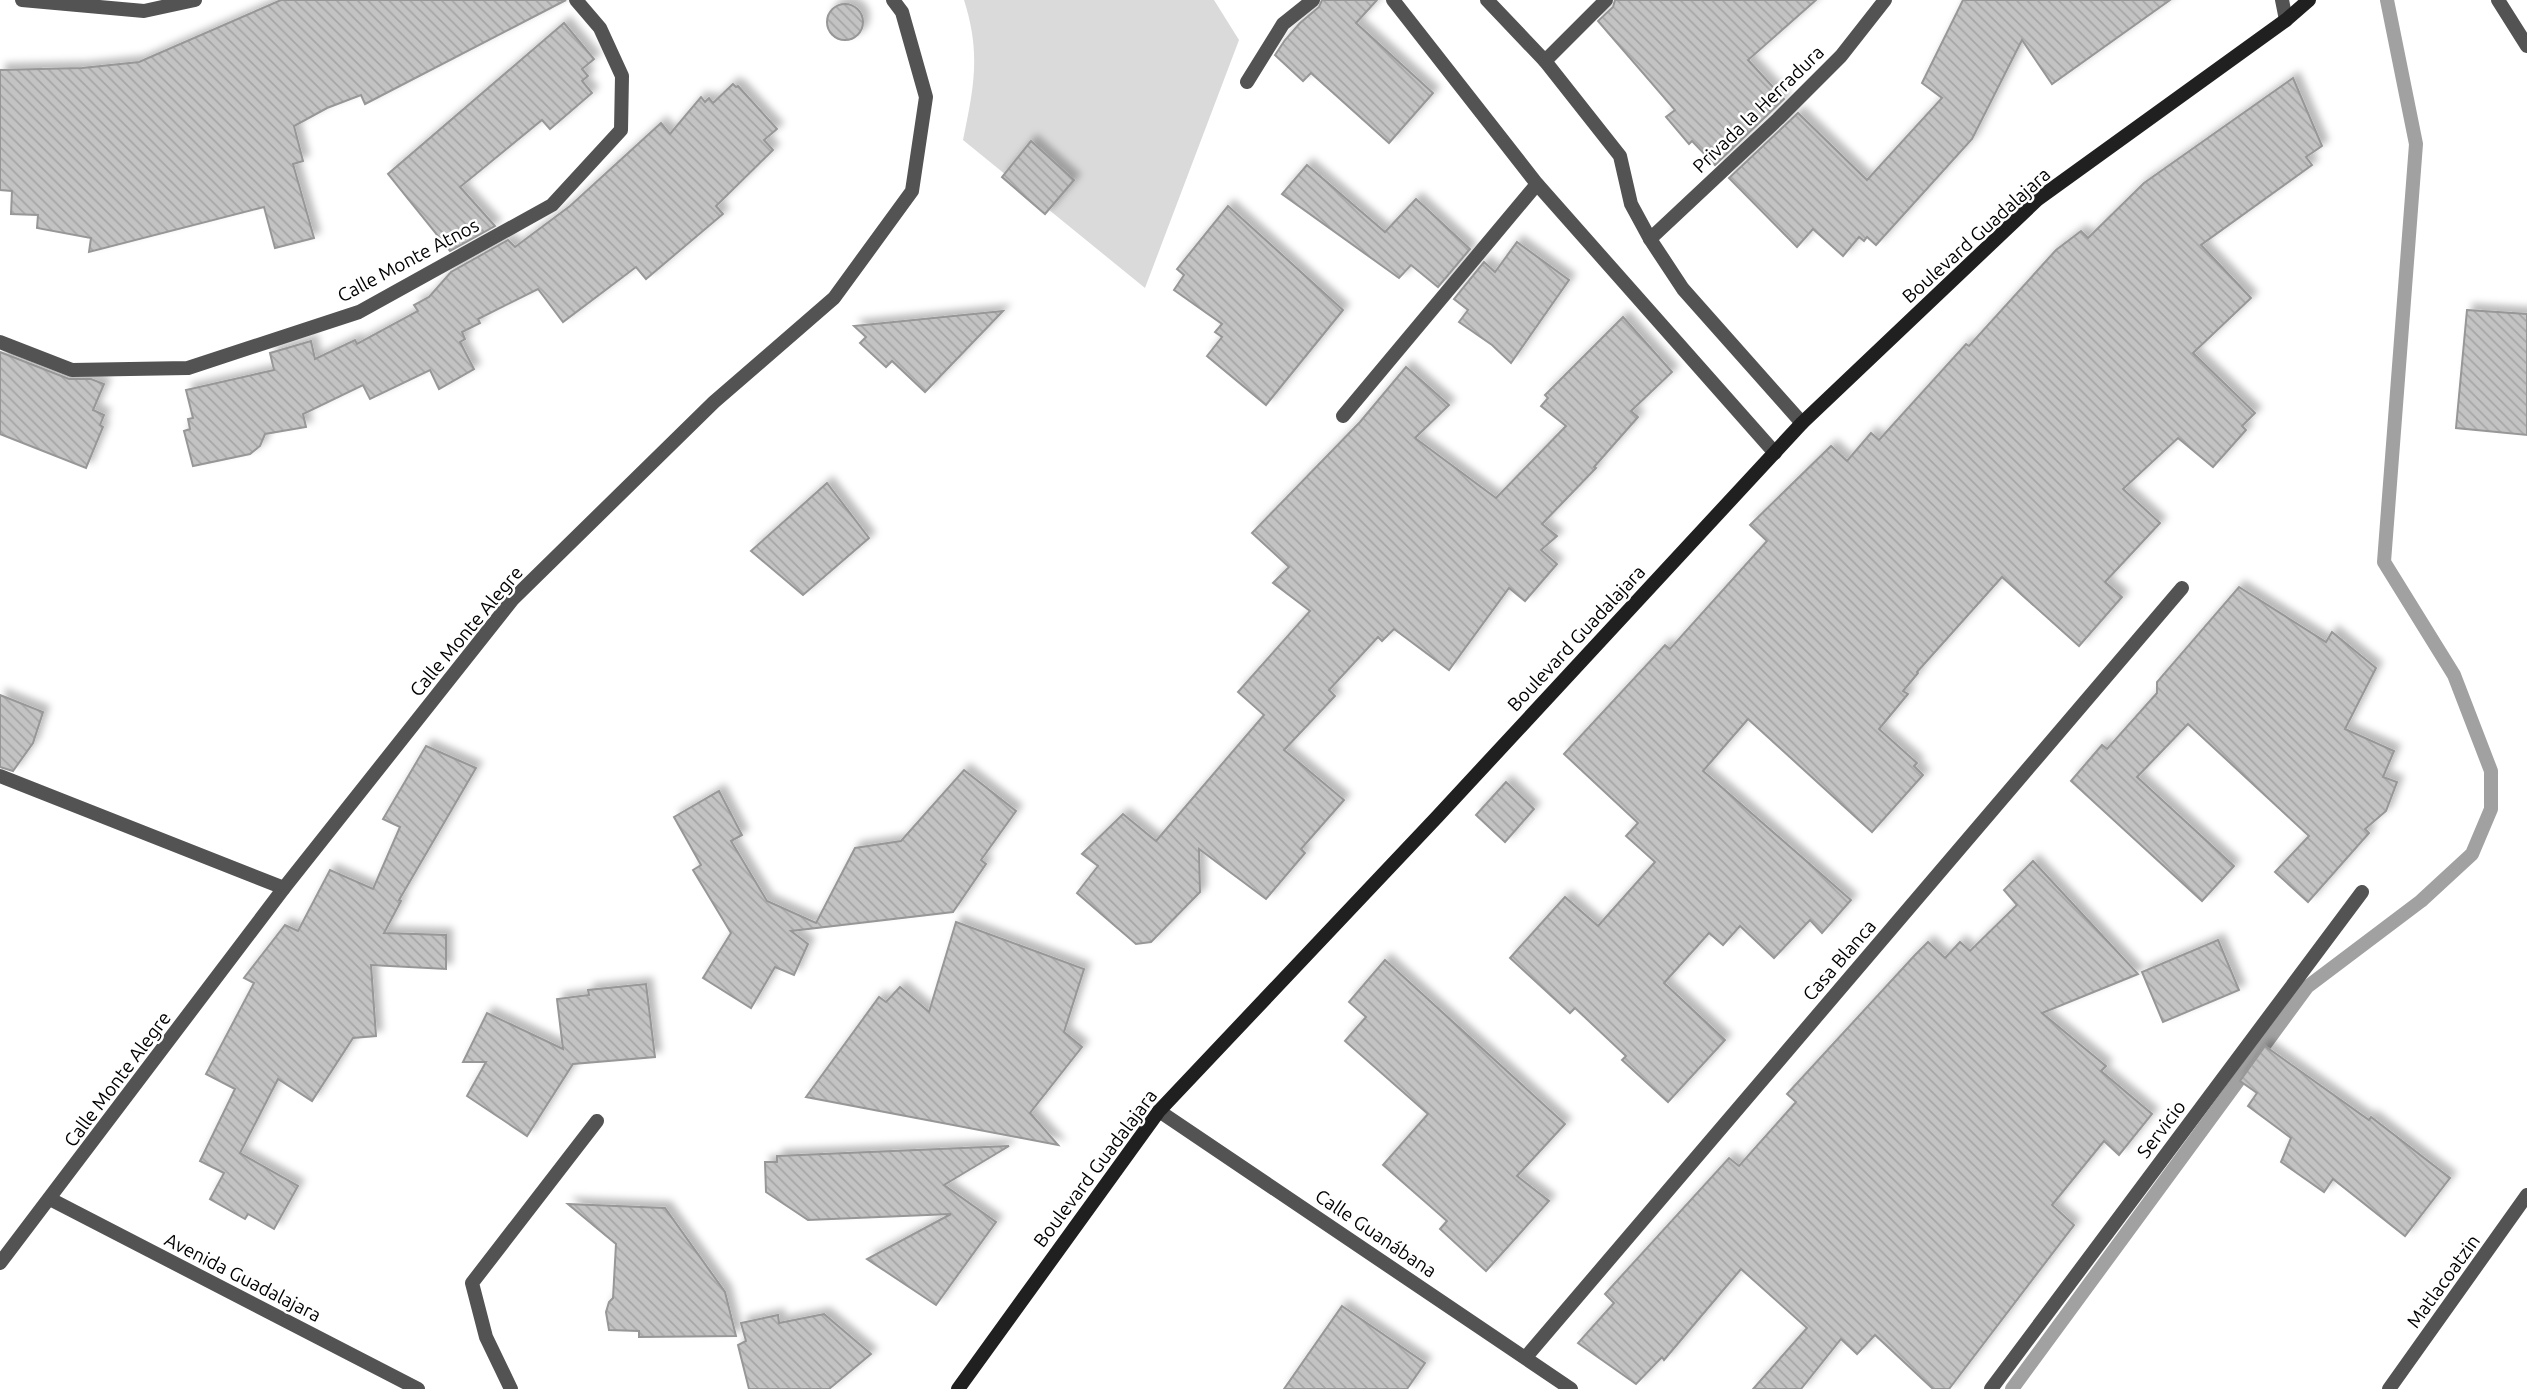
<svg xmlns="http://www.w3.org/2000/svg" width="2527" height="1389" font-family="Ubuntu,sans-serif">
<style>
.grass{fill:#dadada}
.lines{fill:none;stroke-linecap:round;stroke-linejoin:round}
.stream{stroke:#a1a1a1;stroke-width:14}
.building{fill:url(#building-back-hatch);stroke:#979797;stroke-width:2;filter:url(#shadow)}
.service{stroke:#535353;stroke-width:14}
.minor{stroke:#535353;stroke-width:14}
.tertiary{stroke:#535353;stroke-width:14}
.secondary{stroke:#202020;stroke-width:14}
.labels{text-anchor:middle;stroke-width:5;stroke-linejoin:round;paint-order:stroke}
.street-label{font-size:19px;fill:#000;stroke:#fff}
</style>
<defs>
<pattern id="building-back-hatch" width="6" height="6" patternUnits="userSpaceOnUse" patternTransform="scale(1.75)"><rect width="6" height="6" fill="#c3c3c3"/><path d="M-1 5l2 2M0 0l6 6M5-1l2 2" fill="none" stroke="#a6a6a6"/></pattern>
<filter id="shadow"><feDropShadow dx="6" dy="-6" stdDeviation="3.5" flood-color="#0004"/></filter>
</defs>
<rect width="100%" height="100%" fill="#fff"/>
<path class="grass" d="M964,0H1214L1239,40L1145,288L963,140C974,87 981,53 964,0Z"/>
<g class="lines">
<polyline class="stream" points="2012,1389 2307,987 2421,901 2472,854 2491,809 2491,771 2454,675 2384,562 2416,144 2387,0"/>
</g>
<g class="building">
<polygon points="281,0 566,0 365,104 361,95 327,108 294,126 303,161 293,164 314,238 275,248 264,207 89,252 91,238 37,228 38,215 11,214 12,191 0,190 0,70 82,68 139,62"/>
<polygon points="1322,0 1377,0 1356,23 1433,93 1389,143 1311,73 1303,81 1275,55 1285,40 1300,23 1319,7"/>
<polygon points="1615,0 1816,0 1748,60 1784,99 1715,165 1692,141 1689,144 1666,117 1675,110 1598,21 1613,7"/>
<polygon points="1963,0 2170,0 2052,84 2022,40 1972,139 1876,245 1867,237 1864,241 1859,237 1843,256 1813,229 1797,247 1729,178 1798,113 1867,180 1942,98 1922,83"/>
<circle cx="845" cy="22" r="18"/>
<polygon points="564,23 594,59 582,69 588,76 582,81 592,93 550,129 542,120 460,187 495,226 450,251 388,174"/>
<polygon points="2293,78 2322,146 2306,157 2312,165 2201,245 2251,298 2193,353 2255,413 2242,426 2246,430 2213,467 2178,438 2123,489 2160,523 2105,582 2122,597 2079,646 2002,577 1917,672 1918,673 1903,691 1908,694 1879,729 1917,763 1914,766 1923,775 1872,832 1748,719 1703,771 1851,900 1822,933 1810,920 1774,958 1740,926 1723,945 1709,933 1664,983 1725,1040 1668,1102 1622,1060 1626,1056 1575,1008 1570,1013 1510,958 1565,897 1598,926 1655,862 1626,836 1638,823 1564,754 1665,645 1670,649 1767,541 1750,525 1831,446 1847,461 1871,433 1879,440 1966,344 1969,346 2056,250 2081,231 2088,238 2144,183"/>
<polygon points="733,84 736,87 738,86 777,129 764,140 773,150 716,206 723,214 646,279 636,267 563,322 538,289 478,319 480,323 462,332 465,339 460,342 474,369 439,389 430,370 370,399 363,385 303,414 306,427 265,434 260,446 250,454 193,466 184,431 190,429 188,419 193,418 186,390 274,370 270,353 311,341 315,359 355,340 357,344 418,311 414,305 429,297 451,272 508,240 515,247 570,206 661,123 670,134 701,97 705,102 709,98 713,103"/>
<polygon points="1031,141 1074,180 1045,214 1002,177"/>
<polygon points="1307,165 1385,232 1416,199 1470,249 1438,287 1411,265 1399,278 1282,194"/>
<polygon points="1228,206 1343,310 1266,405 1207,356 1222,337 1215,332 1222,324 1174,290 1184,275 1177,269"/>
<polygon points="1517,242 1569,280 1511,363 1492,345 1459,322 1468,310 1454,299 1484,262 1495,272"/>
<polygon points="2467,310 2527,314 2527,435 2456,428"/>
<polygon points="1003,311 925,392 892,361 886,367 860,343 866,337 854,326"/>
<polygon points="1623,317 1672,372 1631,411 1638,417 1594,467 1596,468 1542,524 1557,536 1541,550 1557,564 1525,601 1509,588 1449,670 1394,629 1382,641 1378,637 1329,690 1335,696 1284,750 1344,800 1301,849 1305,853 1266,899 1199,849 1200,892 1151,942 1136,944 1077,893 1098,866 1082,854 1123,814 1156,841 1264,715 1238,692 1310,611 1273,583 1289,567 1252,533 1360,422 1406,367 1449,405 1415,438 1496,498 1566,426 1541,406 1548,398 1545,395"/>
<polygon points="0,352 69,379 91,379 104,384 93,410 104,415 100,425 103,427 86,468 0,434"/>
<polygon points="827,483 869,538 803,595 751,551"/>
<polygon points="2239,587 2326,642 2332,632 2376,668 2345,729 2394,751 2383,777 2397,782 2386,811 2365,829 2369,833 2308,902 2275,872 2309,836 2188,724 2137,777 2234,866 2202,901 2071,781 2102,745 2107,749 2157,693 2157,682"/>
<polygon points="0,695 43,712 33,743 13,771 0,767"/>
<polygon points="426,746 476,768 399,900 401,901 384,933 446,935 446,969 371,965 376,1036 353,1038 312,1101 278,1079 240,1153 298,1186 274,1229 248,1214 245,1219 210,1199 224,1173 200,1161 235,1089 206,1074 254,983 244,978 285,925 298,931 330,870 373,889 400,827 383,819"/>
<polygon points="964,770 1016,811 981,860 986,864 953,912 791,931 808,944 794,975 775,967 751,1008 703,978 731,933 693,870 701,865 674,817 719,791 742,835 731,841 767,901 816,923 855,848 901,841"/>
<polygon points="1506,782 1534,809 1505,842 1476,815"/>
<polygon points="2033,861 2138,974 2042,1013 2106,1066 2101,1071 2152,1114 2119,1155 2104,1141 2052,1205 2074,1225 1949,1389 1933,1389 1875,1335 1857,1354 1841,1339 1801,1389 1753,1389 1807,1328 1741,1269 1664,1360 1662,1357 1636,1384 1578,1343 1614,1303 1605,1294 1729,1158 1739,1166 1796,1102 1787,1094 1915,955 1928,942 1945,958 1960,942 1970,951 2017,905 2004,890"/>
<polygon points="956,922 1084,969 1064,1032 1082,1047 1030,1113 1058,1145 806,1097 879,997 886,1002 900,987 929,1012"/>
<polygon points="2218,940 2239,990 2163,1022 2142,972"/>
<polygon points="1385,960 1565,1124 1517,1176 1549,1201 1486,1271 1440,1229 1447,1221 1383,1165 1428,1114 1345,1041 1366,1017 1349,1002"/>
<polygon points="646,984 655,1057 573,1064 527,1136 467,1096 486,1062 463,1062 487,1013 563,1049 557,999 589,995 588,990"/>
<polygon points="2265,1046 2369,1120 2371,1117 2450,1178 2405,1236 2333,1179 2324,1192 2281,1162 2291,1138 2248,1106 2257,1093 2240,1081"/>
<polygon points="1009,1146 944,1185 996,1222 936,1305 867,1259 951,1214 808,1220 766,1192 765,1162 777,1162 777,1156"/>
<polygon points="568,1204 665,1208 725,1292 736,1336 639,1337 639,1331 609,1330 606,1312 609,1302 613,1298 616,1244"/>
<polygon points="1342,1306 1425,1363 1407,1389 1284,1389"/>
<polygon points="824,1314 871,1354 829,1389 749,1389 738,1345 746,1341 741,1323 778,1315 779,1323"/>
</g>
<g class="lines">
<g class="service">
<polyline points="2498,0 2527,46"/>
<polyline points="0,776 284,888"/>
<polyline points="511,1389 486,1337 472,1283 597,1121"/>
</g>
<g class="minor">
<polyline points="1393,0 1537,184 1775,453"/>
<polyline points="1487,0 1545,61 1620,156 1631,204 1650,239 1683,289 1802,423"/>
<polyline points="2282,0 2286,20"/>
<polyline points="1545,61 1606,0"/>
<polyline points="1247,82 1283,24 1313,0"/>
<polyline points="1650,239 1778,119 1841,56 1885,0"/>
<polyline points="0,342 72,370 188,368 359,312 552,205 621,130 622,76 600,28 576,0"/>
<polyline points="1343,416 1537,184"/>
<polyline points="1159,1111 1571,1389"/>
<polyline points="50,1199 418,1389"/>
<polyline points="0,1263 284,888 513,599 714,402 834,298 912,191 926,97 902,12 893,0"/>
<polyline points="1526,1357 2182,588"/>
<polyline points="1991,1389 2362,892"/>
<polyline points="2389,1389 2527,1195"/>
</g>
<polyline class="tertiary" points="22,0 144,11 195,0"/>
<polyline class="secondary" points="958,1389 1159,1111 1437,817 1802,423 2038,199 2286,20 2309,0"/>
</g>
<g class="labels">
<g class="street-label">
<text transform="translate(1758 109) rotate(-44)" y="7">Privada la Herradura</text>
<text transform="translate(1976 235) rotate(-42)" y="7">Boulevard Guadalajara</text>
<text transform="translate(408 260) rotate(-28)" y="7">Calle Monte Atnos</text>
<text transform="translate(466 631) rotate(-50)" y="7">Calle Monte Alegre</text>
<text transform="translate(1576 638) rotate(-47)" y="7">Boulevard Guadalajara</text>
<text transform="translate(1839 960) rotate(-49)" y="7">Casa Blanca</text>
<text transform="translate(117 1079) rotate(-53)" y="7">Calle Monte Alegre</text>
<text transform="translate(2161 1129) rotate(-53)" y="7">Servicio</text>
<text transform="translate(1095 1168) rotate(-53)" y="7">Boulevard Guadalajara</text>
<text transform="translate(1376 1233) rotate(34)" y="7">Calle Guanábana</text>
<text transform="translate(243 1277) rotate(27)" y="7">Avenida Guadalajara</text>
<text transform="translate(2443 1281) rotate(-54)" y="7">Matlacoatzin</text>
</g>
</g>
</svg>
